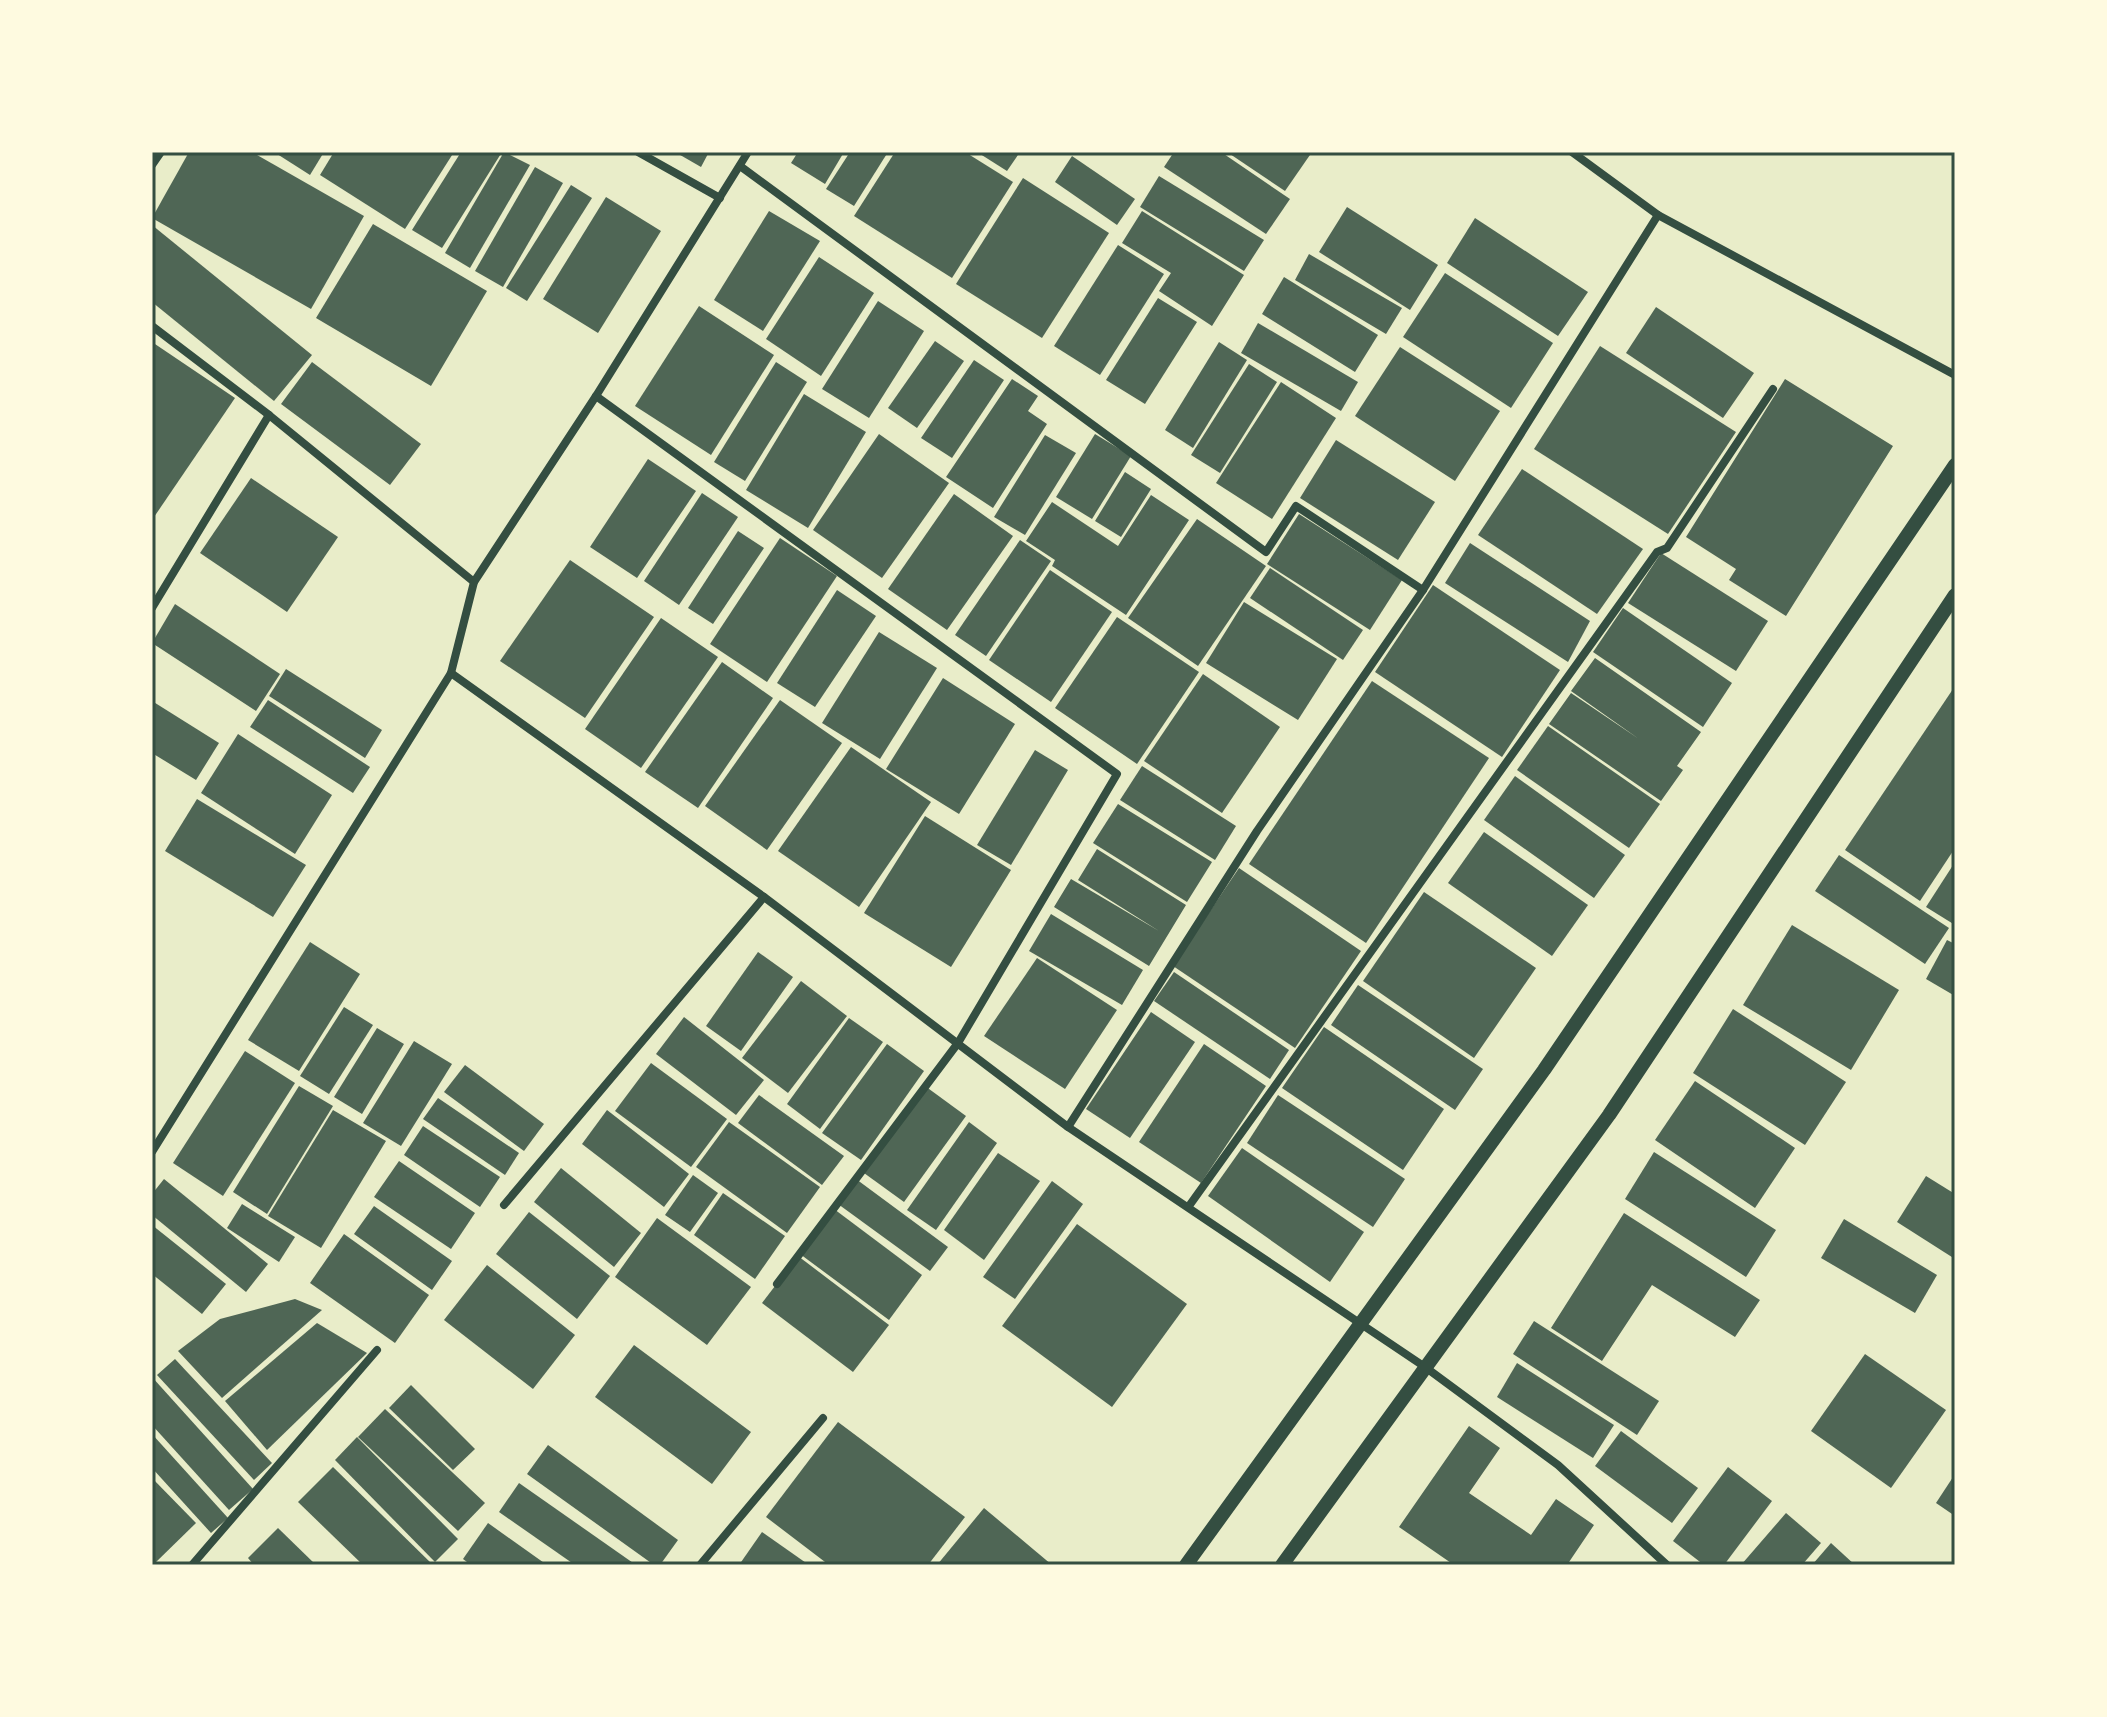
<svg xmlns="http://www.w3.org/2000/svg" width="2107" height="1717" font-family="Manrope,sans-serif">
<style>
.building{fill:#4f6655}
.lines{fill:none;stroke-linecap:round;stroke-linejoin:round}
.minor{stroke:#344e41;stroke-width:8}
.tertiary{stroke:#344e41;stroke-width:14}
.neatline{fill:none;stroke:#344e41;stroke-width:3}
</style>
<rect width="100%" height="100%" fill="#e9edc9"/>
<g class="building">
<polygon points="189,152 252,152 364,216 311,309 152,218"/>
<polygon points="274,152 324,152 310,175"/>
<polygon points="334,152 454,152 405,229 320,175"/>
<polygon points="461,152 502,152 442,248 412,230"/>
<polygon points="504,152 530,165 470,268 445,253"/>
<polygon points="675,152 709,152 701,167"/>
<polygon points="798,152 844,152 825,184 791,163"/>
<polygon points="850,152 888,152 854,206 826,189"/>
<polygon points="895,152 965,152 1013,182 952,278 854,216"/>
<polygon points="977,152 1020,152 1007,171"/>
<polygon points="1174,152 1221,152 1290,199 1266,234 1164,167"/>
<polygon points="1227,152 1312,152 1285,191"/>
<polygon points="1072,156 1135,199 1117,225 1055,182"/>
<polygon points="535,167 563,183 503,287 475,271"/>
<polygon points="1159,176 1264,240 1244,271 1140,207"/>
<polygon points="1023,178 1109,233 1042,338 956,284"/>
<polygon points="571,185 592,198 527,301 506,288"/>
<polygon points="606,197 661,231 598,333 543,299"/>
<polygon points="1347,207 1438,265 1410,310 1319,252"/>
<polygon points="769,211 820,241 763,331 714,300"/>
<polygon points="1142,211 1244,275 1212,326 1159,291 1171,273 1122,243"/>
<polygon points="1475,218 1588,292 1558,336 1447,263"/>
<polygon points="373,224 487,291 431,386 316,318"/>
<polygon points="152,225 312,355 274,401 152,302"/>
<polygon points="1118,245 1164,274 1100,375 1054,346"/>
<polygon points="1309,254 1402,308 1386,334 1295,280"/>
<polygon points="819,257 874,293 821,376 766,339"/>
<polygon points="1445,273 1553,343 1511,408 1403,337"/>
<polygon points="1284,277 1378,335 1355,372 1262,314"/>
<polygon points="1158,298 1197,322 1145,404 1106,380"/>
<polygon points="878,301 924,331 869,418 822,389"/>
<polygon points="699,306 774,355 711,455 635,406"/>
<polygon points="1656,307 1754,373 1723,418 1626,353"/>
<polygon points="1258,323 1358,382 1341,411 1241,353"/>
<polygon points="935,341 964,361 917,428 888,408"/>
<polygon points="152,342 235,398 152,520"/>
<polygon points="1219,342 1247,360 1193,448 1165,430"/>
<polygon points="1600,346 1736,432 1668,534 1534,449"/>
<polygon points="1400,347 1500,411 1455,481 1355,416"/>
<polygon points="974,360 1004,380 952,458 921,438"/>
<polygon points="312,362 421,444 390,485 281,404"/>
<polygon points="776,362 807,382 745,481 714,462"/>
<polygon points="1249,364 1277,382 1220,473 1191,455"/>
<polygon points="1012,379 1038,396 1028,411 1047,424 993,508 946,477"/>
<polygon points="1785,379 1893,446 1786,616 1729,580 1736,569 1686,537"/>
<polygon points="1281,382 1336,418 1272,519 1216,483"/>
<polygon points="804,394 866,432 808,528 746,490"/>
<polygon points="879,434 949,483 882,578 813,530"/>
<polygon points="1095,434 1131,456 1092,519 1056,497"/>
<polygon points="1045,435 1076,453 1025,535 994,517"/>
<polygon points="1336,440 1435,502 1398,560 1300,498"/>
<polygon points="648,459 696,491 637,578 590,547"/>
<polygon points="1522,469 1643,549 1597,614 1478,535"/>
<polygon points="1125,472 1151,489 1121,537 1095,521"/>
<polygon points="251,478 338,537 287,612 200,553"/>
<polygon points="702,493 738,517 679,605 644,581"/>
<polygon points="954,494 1013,536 947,630 888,589"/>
<polygon points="1151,495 1189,520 1126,615 1052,566 1055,560 1026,541 1052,502 1118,546"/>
<polygon points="1299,514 1402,580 1370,630 1267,564"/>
<polygon points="1197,519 1266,566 1198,666 1128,618"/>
<polygon points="738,531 764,548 713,624 688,608"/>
<polygon points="780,538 837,576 767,682 710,644"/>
<polygon points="1020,540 1051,561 986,656 955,635"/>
<polygon points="1470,543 1590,621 1568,662 1445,583"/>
<polygon points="1661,553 1768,621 1736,671 1628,603"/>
<polygon points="570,560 654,617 585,718 500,661"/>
<polygon points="1270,568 1363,630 1343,660 1250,598"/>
<polygon points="1050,570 1112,612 1051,702 989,660"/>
<polygon points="1433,585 1560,670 1502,757 1375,672"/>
<polygon points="837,590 876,616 815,707 777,683"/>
<polygon points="1244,602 1337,659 1298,720 1206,663"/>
<polygon points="175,604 280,674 256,711 152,643"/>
<polygon points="1623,608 1732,683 1703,727 1593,652"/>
<polygon points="1117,617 1199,672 1137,764 1055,708"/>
<polygon points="661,618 718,657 641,768 585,729"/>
<polygon points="879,632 937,668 880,759 822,723"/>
<polygon points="1595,658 1701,732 1677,766 1683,770 1661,801 1549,724 1571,693 1639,739 1571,691"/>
<polygon points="722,662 773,698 698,808 645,772"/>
<polygon points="286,669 382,730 365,758 269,696"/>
<polygon points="1203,674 1280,727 1222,813 1144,761"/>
<polygon points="943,678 1015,724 959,814 886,769"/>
<polygon points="1372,681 1489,758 1366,943 1249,864"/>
<polygon points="1955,686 1955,848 1920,901 1845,850"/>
<polygon points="268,700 370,767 353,793 250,727"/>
<polygon points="780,700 842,743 767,850 705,806"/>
<polygon points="152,701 219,743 196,780 152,753"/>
<polygon points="1548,726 1660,804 1629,848 1517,770"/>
<polygon points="238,734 332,795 295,854 201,793"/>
<polygon points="851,747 931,802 859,907 778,851"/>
<polygon points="1035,750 1068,770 1011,865 977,845"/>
<polygon points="1142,766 1236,826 1215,860 1120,800"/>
<polygon points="1515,776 1625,855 1594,898 1484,820"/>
<polygon points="197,799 306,865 273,917 165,851"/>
<polygon points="1118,804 1212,862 1187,902 1093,843"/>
<polygon points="925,816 1011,870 951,967 864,913"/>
<polygon points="1484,832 1588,905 1552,956 1448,883"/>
<polygon points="1097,849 1186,905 1149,966 1054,907 1071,879 1159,931 1078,880"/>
<polygon points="1839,855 1949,928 1925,964 1815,891"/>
<polygon points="1955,862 1955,925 1926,907"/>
<polygon points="1239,868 1361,951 1295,1048 1173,966"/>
<polygon points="1424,892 1536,968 1474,1058 1363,981"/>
<polygon points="1051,914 1143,970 1122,1005 1029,951"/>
<polygon points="1792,925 1899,990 1851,1070 1743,1005"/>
<polygon points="1947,940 1955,944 1955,996 1926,979"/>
<polygon points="310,942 360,974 299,1071 248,1040"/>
<polygon points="758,952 793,977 741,1051 706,1026"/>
<polygon points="1037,958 1117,1010 1065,1089 984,1036"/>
<polygon points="1174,972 1289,1050 1270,1079 1154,1001"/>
<polygon points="801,981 847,1016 788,1093 742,1058"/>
<polygon points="1358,985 1483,1069 1455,1110 1331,1025"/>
<polygon points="344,1007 373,1025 329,1094 300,1076"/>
<polygon points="1733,1009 1846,1082 1805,1145 1693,1073"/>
<polygon points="1151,1012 1195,1042 1130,1138 1086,1109"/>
<polygon points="684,1017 764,1080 736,1115 656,1054"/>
<polygon points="849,1018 883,1042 820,1129 787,1104"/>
<polygon points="1324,1027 1444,1109 1403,1170 1282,1088"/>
<polygon points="377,1028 404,1044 362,1114 334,1097"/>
<polygon points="414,1041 452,1064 401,1146 363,1123"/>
<polygon points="887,1044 924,1071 861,1160 822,1133"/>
<polygon points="1204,1044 1266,1086 1201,1183 1139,1142"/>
<polygon points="245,1051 295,1083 223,1196 173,1163"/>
<polygon points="651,1063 727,1119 691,1167 615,1111"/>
<polygon points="465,1065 544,1124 524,1151 444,1092"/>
<polygon points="1695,1081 1795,1148 1755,1208 1655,1140"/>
<polygon points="299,1086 333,1106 267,1214 233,1192"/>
<polygon points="925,1086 966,1116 904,1202 864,1173"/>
<polygon points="759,1095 844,1156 822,1185 738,1123"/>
<polygon points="1278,1095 1405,1179 1373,1227 1247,1143"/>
<polygon points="438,1098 519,1153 505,1175 423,1119"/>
<polygon points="333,1110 386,1141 321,1248 268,1216"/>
<polygon points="607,1110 689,1174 664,1207 582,1144"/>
<polygon points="729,1122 820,1187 787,1233 696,1167"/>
<polygon points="969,1122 997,1143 936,1230 907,1210"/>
<polygon points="423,1126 500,1177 480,1207 404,1155"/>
<polygon points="1242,1148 1364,1232 1330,1282 1208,1196"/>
<polygon points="1654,1152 1776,1230 1746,1277 1625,1199"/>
<polygon points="998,1153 1040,1181 984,1260 944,1230"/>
<polygon points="399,1161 475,1213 451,1249 374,1197"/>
<polygon points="561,1168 641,1233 614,1267 534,1202"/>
<polygon points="693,1175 718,1193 690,1232 665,1215"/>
<polygon points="1926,1176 1955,1194 1955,1259 1897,1222"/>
<polygon points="164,1179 268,1264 246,1292 152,1215 152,1194"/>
<polygon points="856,1179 948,1247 930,1271 838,1204"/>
<polygon points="1052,1181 1083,1204 1015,1299 983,1277"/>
<polygon points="723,1193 785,1236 755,1279 694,1235"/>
<polygon points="242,1204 295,1237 279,1262 227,1228"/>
<polygon points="374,1206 452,1261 432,1290 354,1234"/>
<polygon points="834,1209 922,1275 889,1320 800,1254"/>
<polygon points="529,1212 610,1276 577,1319 496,1254"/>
<polygon points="1624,1213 1760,1300 1735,1337 1652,1285 1602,1361 1551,1328"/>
<polygon points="657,1218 751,1287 707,1345 615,1277"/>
<polygon points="1844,1219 1937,1275 1915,1313 1821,1258"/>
<polygon points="1077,1224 1187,1304 1112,1407 1002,1326"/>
<polygon points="152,1225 226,1284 202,1314 152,1274"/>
<polygon points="344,1234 429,1295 395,1343 310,1283"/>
<polygon points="798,1256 889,1325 853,1372 762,1303"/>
<polygon points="487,1265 575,1335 533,1389 444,1320"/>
<polygon points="295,1299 322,1310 222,1398 178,1351 220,1319"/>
<polygon points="1534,1321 1659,1401 1637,1435 1513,1354"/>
<polygon points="317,1323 367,1353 267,1450 225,1401"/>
<polygon points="634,1345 751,1432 712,1484 595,1397"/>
<polygon points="1865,1354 1946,1410 1891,1488 1811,1431"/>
<polygon points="175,1359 272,1463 254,1480 157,1375"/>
<polygon points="1517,1363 1614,1425 1593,1458 1497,1397"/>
<polygon points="152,1377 253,1489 229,1510 152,1425"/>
<polygon points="411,1385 475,1449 453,1470 389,1408"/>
<polygon points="385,1409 485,1503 458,1531 358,1437"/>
<polygon points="838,1422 965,1517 928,1565 829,1565 766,1517"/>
<polygon points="1469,1426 1500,1448 1469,1493 1531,1535 1556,1499 1594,1525 1567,1565 1454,1565 1399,1527"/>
<polygon points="1621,1431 1698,1488 1672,1523 1595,1466"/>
<polygon points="152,1434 228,1518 211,1533 152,1468"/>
<polygon points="357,1437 458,1539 435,1562 335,1460"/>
<polygon points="548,1445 678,1540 660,1565 654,1565 527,1474"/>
<polygon points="333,1467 433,1565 363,1565 298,1502"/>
<polygon points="1728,1467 1772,1501 1724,1565 1704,1565 1673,1541"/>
<polygon points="1955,1474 1955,1516 1936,1503"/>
<polygon points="152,1478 196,1523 153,1565 152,1565"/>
<polygon points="519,1483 636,1565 575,1565 499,1512"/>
<polygon points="984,1508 1052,1565 937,1565"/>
<polygon points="1786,1513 1821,1543 1802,1565 1741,1565"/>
<polygon points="488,1523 547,1565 471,1565 463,1559"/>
<polygon points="278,1528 316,1565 254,1565 248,1558"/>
<polygon points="762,1532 809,1565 739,1565"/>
<polygon points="1831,1543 1855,1565 1812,1565"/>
</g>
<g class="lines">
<g class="minor">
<polyline points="638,152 720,198"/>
<polyline points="1572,152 1658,215 1955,375"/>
<polyline points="152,165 161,152"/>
<polyline points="740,166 1266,552 1296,506 1423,590"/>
<polyline points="152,326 269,415 474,582"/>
<polyline points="596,396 1117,774 958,1043 777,1284"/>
<polyline points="152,608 269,415"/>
<polyline points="451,673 764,897 1068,1127 1425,1367 1558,1465 1667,1565"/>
<polyline points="1068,1127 1257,831 1423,590 1658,215"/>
<polyline points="152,1152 451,673 474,582 596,396 748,152"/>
<polyline points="504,1205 764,897"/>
<polyline points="1189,1206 1657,552 1667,548 1773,389"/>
<polyline points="192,1565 377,1350"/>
<polyline points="700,1565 823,1418"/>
</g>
<g class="tertiary">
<polyline points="1186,1565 1544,1070 1955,465"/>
<polyline points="1282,1565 1609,1115 1955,595"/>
</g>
</g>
<rect width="2107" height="1717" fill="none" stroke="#fefae0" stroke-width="308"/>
<rect x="154" y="154" width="1799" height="1409" class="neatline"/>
</svg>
